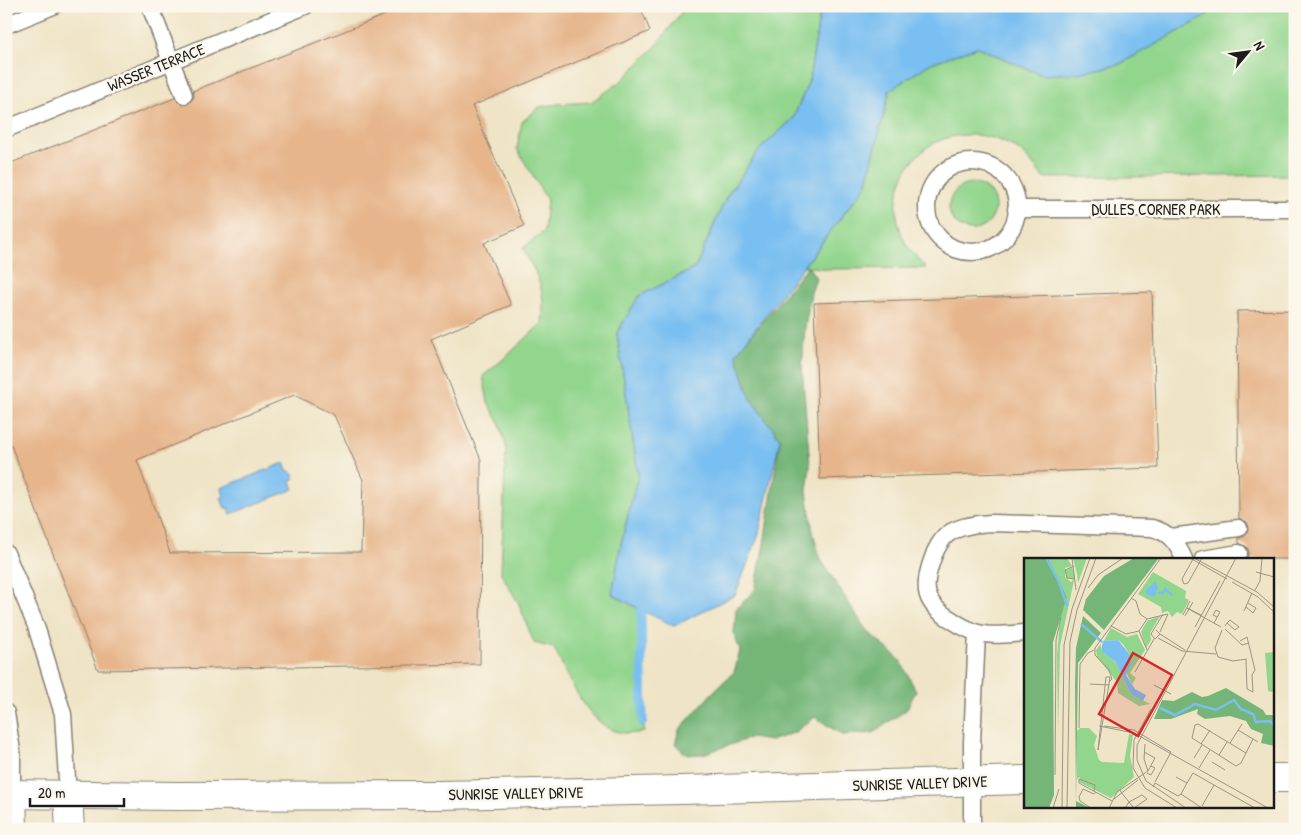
<svg xmlns="http://www.w3.org/2000/svg" width="1301" height="835" font-family="'Patrick Hand',sans-serif">
<style>
.green{fill:#92d58d;stroke:#577854}
.forest{fill:#75b678;stroke:#48694a}
.water{fill:#7abff1;stroke:#4b6e86}
.lines{fill:none;stroke-linecap:round;stroke-linejoin:round}
.stream{stroke:#7abff1;stroke-width:9}
.building{fill:#e6b58b;fill-rule:evenodd}
.service-casing{stroke:#868071;stroke-width:19}
.tertiary-casing{stroke:#868071;stroke-width:30}
.secondary-casing{stroke:#868071;stroke-width:30}
.service{stroke:#fff;stroke-width:16}
.tertiary{stroke:#fff;stroke-width:28}
.secondary{stroke:#fff;stroke-width:28}
.labels{text-anchor:middle;stroke-width:5;stroke-linejoin:round;paint-order:stroke}
.street-label{font-size:16px;fill:#1c1c1c;stroke:#fbf7ec}
.inset-river{fill:none;stroke:#7abff1;stroke-width:2.5}
.inset-road{fill:none;stroke:#9b9482;stroke-width:1}
.view{fill:#d62828;fill-opacity:0.15;stroke:#d62828;stroke-width:2.5}
.inset-edge{fill:none;stroke:#1c1c1c;stroke-width:2.5}
</style>
<rect width="100%" height="100%" fill="#fbf7ec"/>
<filter id="ink" filterUnits="userSpaceOnUse"><feTurbulence type="fractalNoise" baseFrequency=".02" numOctaves="2"/><feDisplacementMap in="SourceGraphic" scale="10" xChannelSelector="R" yChannelSelector="G"/><feConvolveMatrix kernelMatrix="1 2 1 2 8 2 1 2 1" color-interpolation-filters="sRGB"/></filter>
<filter id="wash" filterUnits="userSpaceOnUse"><feTurbulence type="fractalNoise" baseFrequency=".0096" numOctaves="4" result="noise"/><feDisplacementMap in="SourceGraphic" scale="20" xChannelSelector="R" yChannelSelector="G"/><feGaussianBlur stdDeviation="1.12" result="paint"/><feColorMatrix in="noise" values="0 0 0 0 0 0 0 0 0 0 0 0 0 0 0 0 0 1.4 0 .05"/><feComposite in="paint" operator="in"/></filter>
<g filter="url(#wash)">
<rect width="100%" height="100%" fill="#efe4c6"/>
<g class="green">
<path d="M686,6H821L809,81L793,119L759,150L727,196L695,268L639,296L617,333L638,475L621,544L612,594L641,610L644,732C638,733 631,734 624,733C588,729 569,677 554,648L534,643L519,604L501,573L506,446L499,422L488,402L483,376L507,356L542,323C546,288 538,278 523,248L544,231L547,200L517,149L522,122L539,107L557,104L591,102L619,83L656,46Z"/>
<path d="M1217,6H1295V175L1044,178C1037,170 1030,159 1021,152C978,121 916,132 900,186C894,206 896,223 905,242C910,252 919,260 926,268L829,269L804,266L866,185L890,90L931,63L977,47L1042,75L1078,73L1118,65L1203,18Z"/>
<circle cx="972" cy="207" r="23"/>
</g>
<polygon class="forest" points="808,266 816,278 811,293 805,327 802,367 810,466 807,491 813,533 821,560 866,630 900,660 916,691 906,710 873,733 842,735 815,717 795,732 771,741 750,738 703,754 687,755 675,744 679,730 714,691 734,672 740,651 734,634 736,609 755,590 764,544 780,439 750,398 736,354"/>
<g class="water">
<polygon points="821,6 1217,6 1203,18 1118,65 1078,73 1042,75 977,47 931,63 890,90 866,185 736,354 750,398 780,439 758,537 735,595 674,626 641,610 612,594 621,544 638,475 617,333 639,296 695,268 727,196 759,150 793,119 809,81"/>
<polygon points="284,463 287,471 291,471 294,475 294,479 291,482 294,489 231,514 229,508 225,508 221,498 224,495 221,488"/>
</g>
<g class="lines">
<polyline class="stream" points="641,610 643,722"/>
</g>
<g id="blocks">
<g class="building">
<path d="M408,6H640L650,31L472,106L524,226L484,243L511,305L431,339L481,460L480,664L98,670L6,432V165L175,98L182,105L188,104L194,97L193,91ZM294,395L334,415L363,480L361,552L170,553L137,460Z"/>
<polygon points="1152,292 1158,468 820,479 814,303"/>
<polygon points="1295,310 1295,559 1247,559 1249,552 1247,547 1239,543 1239,538 1245,536 1249,527 1247,522 1239,518 1237,311"/>
</g>
</g>
</g>
<g filter="url(#ink)">
<use href="#blocks" fill-opacity="0" stroke="#868071" stroke-width="1"/>
<g class="lines">
<g class="service-casing">
<g id="service">
<polyline points="150,6 184,95"/>
<polyline points="6,25 53,6"/>
<polyline points="6,129 305,6"/>
<circle cx="972" cy="207" r="45"/>
<polyline points="1016,209 1295,209"/>
<polyline points="1171,537 1239,528"/>
<polyline points="6,553 36,626 63,714 68,795"/>
<polyline points="1203,559 1239,553"/>
<path d="M1025,633C1009,634 990,637 975,632C967,629 959,625 952,620C924,604 922,588 932,560C935,550 942,537 951,532C963,525 978,524 992,523L1152,528C1169,532 1177,543 1184,559"/>
<polyline points="6,713 12,751 12,793"/>
<polyline points="972,829 972,742 977,633"/>
</g>
</g>
<g class="tertiary-casing">
<g id="tertiary">
<polyline points="12,793 13,829"/>
<polyline points="68,795 70,829"/>
</g>
</g>
<g class="secondary-casing">
<g id="secondary">
<polyline points="1272,778 1295,778"/>
<polyline points="6,794 176,796 439,795 681,790 1025,780"/>
</g>
</g>
<use href="#service" class="service"/>
<use href="#tertiary" class="tertiary"/>
<use href="#secondary" class="secondary"/>
</g>
</g>
<g class="labels">
<g class="street-label">
<text transform="translate(156 67) rotate(-22)" y="6">WASSER TERRACE</text>
<text x="1156" y="215">DULLES CORNER PARK</text>
<text transform="translate(920 783) rotate(-2)" y="6">SUNRISE VALLEY DRIVE</text>
<text transform="translate(516 793) rotate(-1)" y="6">SUNRISE VALLEY DRIVE</text>
</g>
</g>
<g transform="translate(1024 558)">
<rect width="250" height="250" fill="#efe4c6"/>
<path d="M24,0H43L48,8L41,10V19L47,24L50,21L43,20L41,13L48,9L51,18L36,88L34,173L33,98L36,60L43,39ZM49,0H63L54,25L53,16ZM129,14L162,33L161,40L165,42L158,56L153,54L148,59L144,53L138,55L137,49L114,36ZM136,58L126,75L127,82L122,90L117,74L123,63ZM87,70L103,79L113,76L121,92L106,115L112,120L108,126L102,114L106,97L99,86L94,82L80,83ZM77,86V93L91,103L107,136L126,146L115,148L94,135L93,124L73,99L72,92ZM250,94V132L248,134L244,133L241,95ZM56,170H65L73,178L70,187L75,202L78,204L100,205L105,176L109,177L106,198L110,219L87,240L55,224L56,219L53,221V173Z" fill="#92d58d"/>
<path d="M0,0H24L43,39L29,84L30,237L25,250H0ZM110,0H135L80,72L59,52L62,41L80,18ZM59,58L77,75L54,105L52,243L66,250H52L51,127L52,90ZM202,130L239,152L242,157H250V188L237,185L239,176L227,171L222,163L206,158L181,161L173,156L174,151L147,161H130L138,142L150,143L168,134L178,139L184,138Z" fill="#75b678"/>
<path d="M131,24L134,29L130,39L122,36V32ZM94,82L106,97L107,106L102,117L111,131L122,137L119,143L107,136L91,103L77,93L79,83Z" fill="#7abff1"/>
<path class="inset-river" d="M22,0L35,24L43,48M134,35H139L141,31L148,37M57,66L78,84M136,150L151,157L171,146L192,152L210,142L217,151L229,156L232,164L246,163L250,167"/>
<path class="inset-road" d="M48,0L52,32M166,0L203,21M170,0L233,34L250,49M169,1L158,21L160,26L164,25L178,0M232,14L250,19M50,21L43,20L41,12L50,8M208,24L234,39L250,54M64,30L74,17L99,0M231,32L236,23L238,0M107,40L112,43L116,56L123,61L144,56L136,74M222,49L229,55L232,50L224,45M163,50L197,69M163,50L177,57M220,53L228,35M159,57L166,43M161,58L169,44M190,65L196,54L192,52L189,57L193,59M87,68L102,76L115,73L123,61M201,68L203,65L206,62L215,69L211,72L203,65M171,69L196,23M201,71L218,87L225,85M132,72L136,76L131,81L127,76L139,56M198,72L191,90L194,99L209,103L223,101M115,73L123,92M136,76L161,92M134,80L158,93L192,96M216,83L223,79L231,112L228,117L229,134L223,131L222,102M111,114L130,81M82,119H86L85,126L74,192ZM85,124L88,121L85,112L71,97V90L137,0M66,126L85,127M130,127L147,136M127,151L110,182L109,210L121,230L153,250M75,168L110,175L244,250M80,168L110,172L147,194M55,170L56,106L64,95L70,92M214,172L234,184M206,185L218,166M121,186L120,201L124,213M177,186L186,172M222,195L174,166L171,167L168,180L212,208L217,205L229,181M195,197L203,184M170,200L178,187M188,204L201,212M175,210L186,192M123,215L127,217L131,210L127,208M31,217L32,82L37,59M152,219L163,225L157,236M131,224L147,194M163,225L169,215L190,227M129,229L131,225L154,238L157,236L178,250M96,232L97,234L105,244L110,250L123,241L118,237L105,244L101,250M70,233L71,227L55,221V225L88,243M90,241L114,222M178,248L190,227L231,250M29,250L35,231M38,250L40,87L48,51L66,0M43,250L46,84L53,52L72,0M67,250L56,243L55,239L59,231L70,236L72,234M85,250L93,234L124,213L131,200L120,194M162,250L122,223L113,202V187L212,0"/>
<path class="view" d="M109,95L148,117L114,178L75,156Z"/>
<rect width="250" height="250" class="inset-edge"/>
</g>
<rect width="1301" height="835" fill="none" stroke="#fbf7ec" stroke-width="25"/>
<g transform="translate(1248 52) rotate(61)" stroke="#fbf7ec" stroke-width="4" paint-order="stroke">
<path d="M0-4L9 19L0 12L-9 19Z" fill="#1c1c1c"/>
<text y="-8" font-size="14" font-weight="bold" text-anchor="middle" fill="#1c1c1c">N</text>
</g>
<path d="M30 798v8h94v-8" fill="none" stroke="#1c1c1c" stroke-width="2.5"/>
<text x="38" y="798" font-size="15" fill="#1c1c1c" stroke="#fbf7ec" stroke-width="4" paint-order="stroke">20 m</text>
</svg>
